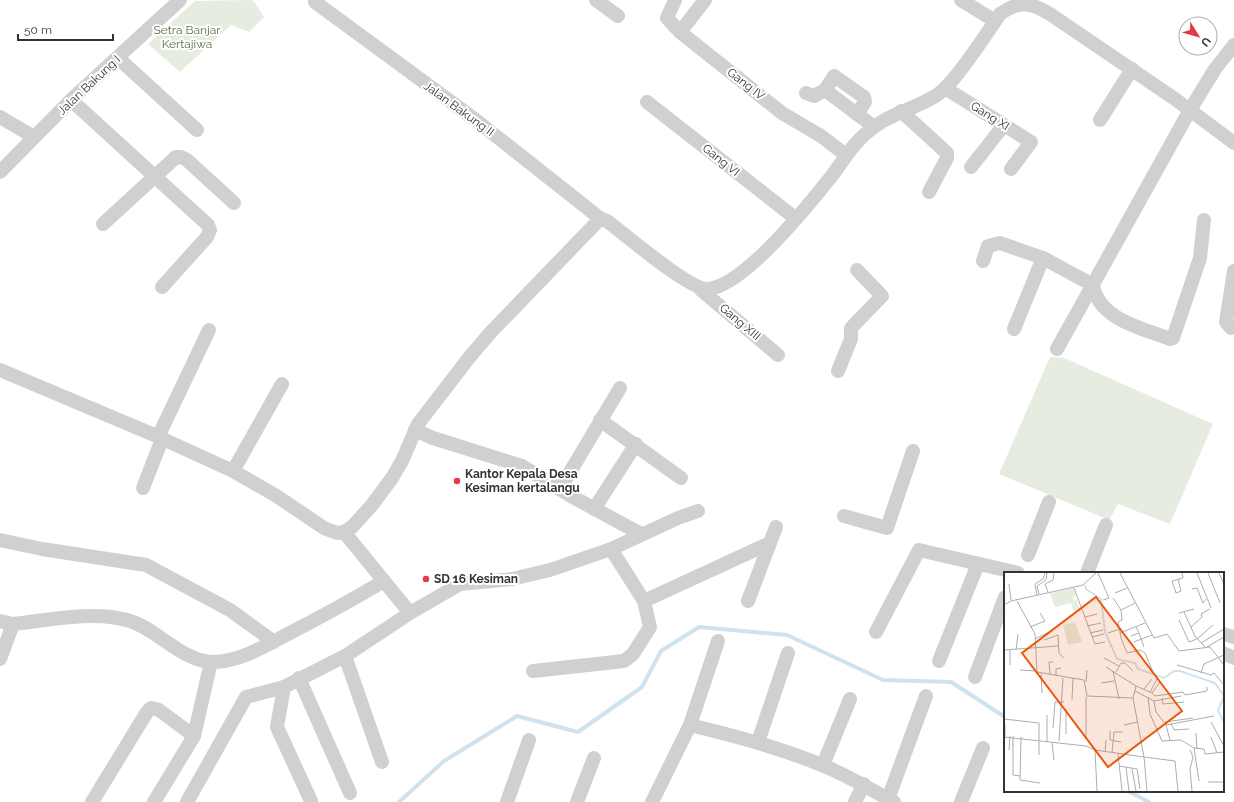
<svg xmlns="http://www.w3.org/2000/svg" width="1234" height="802" font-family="Raleway,sans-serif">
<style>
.green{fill:#e6ecdf}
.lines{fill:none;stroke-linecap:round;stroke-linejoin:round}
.stream{stroke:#cfe2ee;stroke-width:4}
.minor{stroke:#d0d0d0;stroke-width:14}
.poi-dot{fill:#e63946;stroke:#fff;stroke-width:1.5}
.labels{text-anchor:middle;stroke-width:4;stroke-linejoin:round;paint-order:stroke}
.park-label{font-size:12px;fill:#56703f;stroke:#fff}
.street-label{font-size:12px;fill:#333;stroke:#fff}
.poi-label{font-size:12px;font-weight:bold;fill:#333;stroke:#fff;text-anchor:start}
.inset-river{fill:none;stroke:#cfe2ee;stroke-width:2}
.inset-road{fill:none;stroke:#adadad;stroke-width:1}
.view{fill:#e8590c;fill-opacity:0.15;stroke:#e8590c;stroke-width:2}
.inset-edge{fill:none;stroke:#333;stroke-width:2}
</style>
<rect width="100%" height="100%" fill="#fff"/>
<g class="green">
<polygon points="253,0 264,17 249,32 231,25 180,72 148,44 195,1"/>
<polygon points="1050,357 1064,358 1213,424 1170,524 1118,504 1109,520 999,474"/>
</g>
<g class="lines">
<g class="stream">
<polyline points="1128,791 1149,802"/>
<polyline points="399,802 444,761 517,716 578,732 642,687 661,651 699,627 787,635 883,680 951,682 1005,717"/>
</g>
<g class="minor">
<polyline points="596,0 618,16"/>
<polyline points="675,0 667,18 680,32 782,113 821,136 846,155"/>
<polyline points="961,0 995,21"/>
<polyline points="315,2 477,121 601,219"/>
<polyline points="680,32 705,0"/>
<polyline points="118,58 197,130"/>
<polyline points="945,88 1031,142 1011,169"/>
<polyline points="825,90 834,76 864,97 865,102 857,114"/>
<polyline points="806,93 814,96 825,90 873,126"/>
<polyline points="71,100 208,225 210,230 207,237 162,287"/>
<polyline points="647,102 795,218"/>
<polyline points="901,111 947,153 947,158 929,192"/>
<polyline points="0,117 34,137"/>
<polyline points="1100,120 1132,69"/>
<polyline points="971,167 1004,125"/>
<polyline points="0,172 71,100 180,0"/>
<polyline points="103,224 176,157 181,157 187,160 234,203"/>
<polyline points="983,261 988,246 1000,243 1043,258 1093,285"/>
<path d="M1093,285C1099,320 1142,328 1170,339L1173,338L1200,258L1204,220"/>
<polyline points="701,290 778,355"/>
<polyline points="1231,328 1226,322 1234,271"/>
<polyline points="1014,329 1043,258"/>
<polyline points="1057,349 1190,110 1215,69 1234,45"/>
<path d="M0,370L152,434L233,471L275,495L324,528L337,533L344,532L352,527L372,505L392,478L402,461L418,424L468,359L490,333L598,221L601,219L607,221C625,234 691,292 709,289C745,284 807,207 830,178C840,166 848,151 859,140C885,113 908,113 937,95C955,83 986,34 1000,14C1020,0 1030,2 1050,14L1175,99L1234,143"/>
<polyline points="838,371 851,339 851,328 882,296 857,270"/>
<polyline points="600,420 681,478"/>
<polyline points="415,430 433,438 522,466 571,496 641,534"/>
<polyline points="158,437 209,330"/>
<polyline points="233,471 282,384"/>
<polyline points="143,488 162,439"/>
<polyline points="560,489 620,388"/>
<polyline points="594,509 636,444"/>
<polyline points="844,516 887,528 913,451"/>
<polyline points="0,540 42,549 146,565 230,610 274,642"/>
<polyline points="1028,555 1049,502"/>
<polyline points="1087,573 1106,525"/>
<polyline points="644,601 770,543"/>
<polyline points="748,601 776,527"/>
<polyline points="410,613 460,584 512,579 550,570 611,549 678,518 698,511"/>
<path d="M0,621L13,624C49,620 95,610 130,621C157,629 183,662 213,662C238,662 264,647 286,635C319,618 352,600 384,581"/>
<polyline points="876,632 919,550 1018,573"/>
<polyline points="1223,634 1234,637"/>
<polyline points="1223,653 1234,658"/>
<polyline points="345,656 382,762"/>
<polyline points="0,659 13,624"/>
<polyline points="939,661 978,564"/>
<polyline points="533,671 624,661 633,654 650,627 644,601 611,549"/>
<polyline points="975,677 1005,597"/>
<polyline points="299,678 350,793"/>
<polyline points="690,725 718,641"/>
<polyline points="758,742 788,653"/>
<polyline points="823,765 850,699"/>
<polyline points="888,799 926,696"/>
<polyline points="311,801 277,727 284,687 345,656 410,613 344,532"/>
<polyline points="92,802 147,712 151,708 159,710 194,736"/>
<polyline points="154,802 194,736 211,662"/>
<polyline points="187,802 246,697 284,687"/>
<polyline points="507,802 529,740"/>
<polyline points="577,802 594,758"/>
<path d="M652,802L690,725C735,736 781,748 824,766C849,776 871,790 894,802"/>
<polyline points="855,802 864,784"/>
<polyline points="961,802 983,748"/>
</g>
</g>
<g class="poi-dot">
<circle cx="457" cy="481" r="4"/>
<circle cx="426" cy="579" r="4"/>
</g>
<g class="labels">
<g class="park-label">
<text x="187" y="34">Setra Banjar<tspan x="187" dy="14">Kertajiwa</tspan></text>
</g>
<g class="street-label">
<text transform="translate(746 84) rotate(38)" y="4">Gang IV</text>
<text transform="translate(89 85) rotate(-43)" y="4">Jalan Bakung I</text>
<text transform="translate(459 109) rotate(36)" y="4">Jalan Bakung II</text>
<text transform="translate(990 116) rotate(32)" y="4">Gang XI</text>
<text transform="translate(721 160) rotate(38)" y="4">Gang VI</text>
<text transform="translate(740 322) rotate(40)" y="4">Gang XIII</text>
</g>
<g class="poi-label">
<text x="465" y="478">Kantor Kepala Desa<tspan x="465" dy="14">Kesiman kertalangu</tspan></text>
<text x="434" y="583">SD 16 Kesiman</text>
</g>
</g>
<g transform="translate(1004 572)">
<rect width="220" height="220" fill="#fff"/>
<path d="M69,16L72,23L69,25L70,29L73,28L76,38L69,39L67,31L51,35L46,21ZM71,50L78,70L64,73L59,53Z" fill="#e6ecdf"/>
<path class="inset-river" d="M81,13L82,17L97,27L101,60L113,87L131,91L134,97L160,106L170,99H176L211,111L220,124L214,139L220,150"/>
<path class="inset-road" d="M94,1L105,26L99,28M116,1L150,66L163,62L175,79L206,75L220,93M193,1L207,36M204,1L216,31M215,1L220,12M174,7L177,19L172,21L168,9L179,6L178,1M5,12L7,28M70,16L91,72L101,70M188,17L193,16L199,31L202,27M44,20L41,12L49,8L50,1M111,21L123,16M35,22L33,14L42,8L43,1M33,23L31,12L39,7L41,1M109,26L117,38M13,29L31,62L33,100L80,108L83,124L129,126L140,185L171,189L174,219M131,31L117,38L118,48L114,50L117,66L123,81L136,78L141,81L149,100M0,33L7,29L79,13L92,1M180,40L191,64L201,75M175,41L190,37M81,45L93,42M175,48L185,70L193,67L209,53M83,54L97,51M26,55L41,49L36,41M187,55L198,45L197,42L206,37M86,61L99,58M104,61L116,57M116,61L141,51M135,61L140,75M127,64L135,61L132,55M88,65L100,62M31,67L49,58M40,68L54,63L55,81L60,86M130,70L148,63M197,71L220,57M203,75L220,65M0,78L54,74M12,78L14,62M100,86L115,94M6,93V78M173,93L207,103L210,101L220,113M102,95L132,114M16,98L32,99M109,99L115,127M112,100L117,91H121L129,99M197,101L200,92L220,83M37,102L38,121M46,102L45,90H49M52,104V97L57,96M82,110L83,98M97,111L110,109M140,117L148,107M131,119L150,129L152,140L162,153L166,168M146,120L153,107M148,121L151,124L179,120L181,123L203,119V115M144,125L146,142L158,169L177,168L190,176L195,209M129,126L132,114L148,121L156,110M158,126L159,132L180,130M68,128L69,106M150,129L177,124M0,147L35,151V183M161,150L189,146M207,150L220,174M167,151L170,158L185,157M1,152V165M120,153L133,150M162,153L210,144M49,156L51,130H60M106,159V168L117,170M192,161L193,177M62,162V137M9,164V203L16,204M0,165L82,174L91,178M17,165L16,208L36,211M207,165L213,181M82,166V125M55,169L59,106M43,170V143M48,171L50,188M190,176L200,177L201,182L220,180M5,178L6,164M186,178L189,185L186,197L188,219M101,180L102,168M108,181L110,160H119M114,182L118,219M115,194L133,197L136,217M122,195L125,219M128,197L132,219M204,210H220M93,219L91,178L140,185L143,219"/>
<path class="view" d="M92,25L178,139L104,195L18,81Z"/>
<rect width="220" height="220" class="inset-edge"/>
</g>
<g transform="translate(1198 36) rotate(127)"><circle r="19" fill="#ffffff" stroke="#adadad"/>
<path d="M0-3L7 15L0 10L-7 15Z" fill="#e63946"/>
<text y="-6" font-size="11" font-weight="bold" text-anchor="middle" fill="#333333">U</text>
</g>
<path d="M18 34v6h95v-6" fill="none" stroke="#333333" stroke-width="2"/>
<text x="24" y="34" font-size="12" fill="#333333" stroke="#ffffff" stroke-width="3" paint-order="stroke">50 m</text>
</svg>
